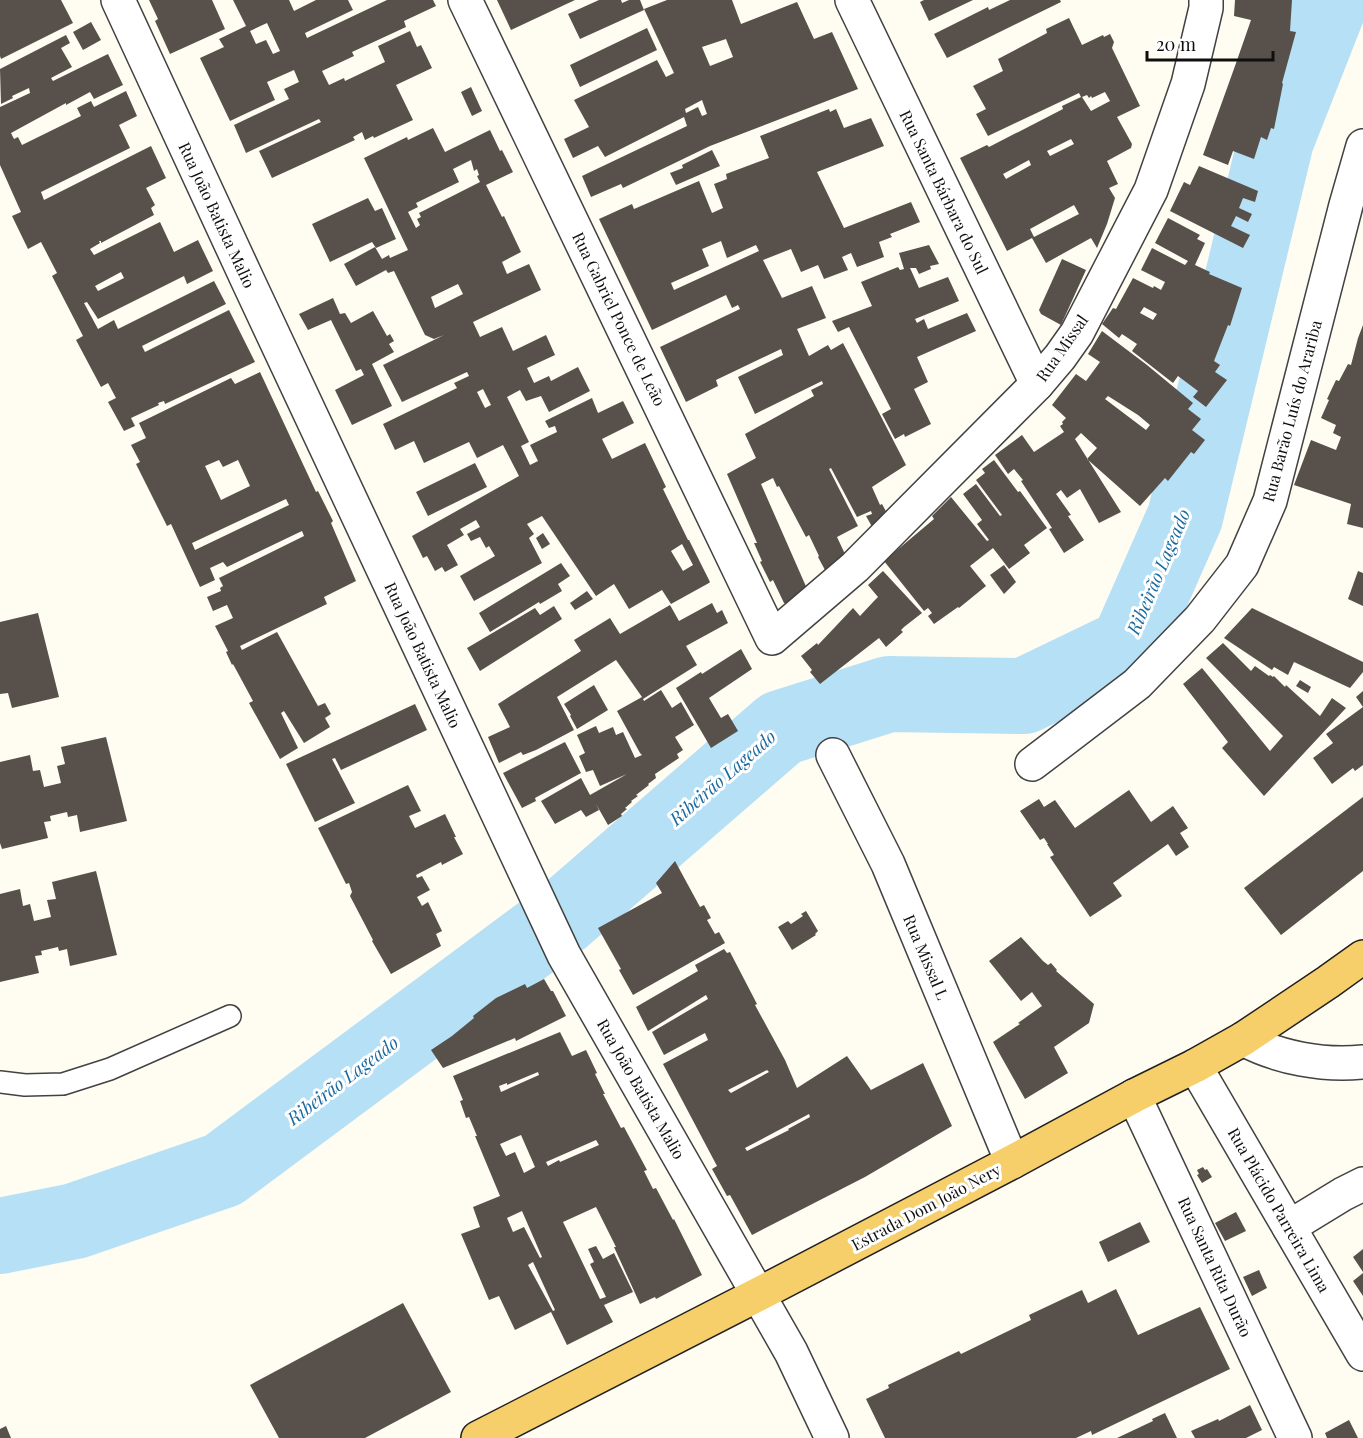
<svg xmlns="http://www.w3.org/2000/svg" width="1363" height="1438" font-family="'Playfair Display',serif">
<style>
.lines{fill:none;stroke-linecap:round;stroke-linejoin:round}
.river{stroke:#b6e0f5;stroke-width:76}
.building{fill:#57504b;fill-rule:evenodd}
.service-casing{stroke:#424242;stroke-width:24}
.minor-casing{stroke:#424242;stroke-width:36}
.primary-casing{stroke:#202020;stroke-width:36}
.service{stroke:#fff;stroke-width:21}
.minor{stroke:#fff;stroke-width:33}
.primary{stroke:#f6cf6a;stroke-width:33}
.labels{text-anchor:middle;stroke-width:6;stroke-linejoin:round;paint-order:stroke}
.street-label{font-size:16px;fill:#0f0f0f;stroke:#fff}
.water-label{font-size:18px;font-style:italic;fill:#19699f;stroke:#fff}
</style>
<rect width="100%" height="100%" fill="#fffcf1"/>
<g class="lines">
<polyline class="river" points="0,1236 75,1221 223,1170 562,918 781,728 889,694 1024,696 1128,646 1185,517 1276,140 1331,0"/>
</g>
<g class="building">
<polygon points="0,0 61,0 73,23 1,59 0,56"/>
<polygon points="149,0 212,0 225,29 170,54 155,21 158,19"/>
<path d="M233,0H289L294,11L316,0H348L353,10L305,33L307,38L387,0H433L436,6L404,21L406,27L352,52L354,56L322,71L329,85L344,78L345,81L385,62L378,46L410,31L417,47L421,45L432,68L396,85L413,120L374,138L373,136L365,140L362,132L353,137L355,140L272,178L259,151L321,122L319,119L246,153L234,125L289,99L284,89L299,82L294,70L267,82L275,100L230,121L200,58L224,47L219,39L246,26ZM267,23L280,51L273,54L266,40L256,44L250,31Z"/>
<polygon points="497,0 575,0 511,30"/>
<polygon points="599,0 621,0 622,3 629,0 640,0 644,10 580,39 568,14"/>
<path d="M667,0H732L741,24L797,2L814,39L832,32L858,89L710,146L623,188L621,184L591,197L582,176L687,126L684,117L605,157L598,146L573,158L564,139L589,127L574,100L657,60L666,77L674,73L644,9ZM726,39L733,57L710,66L702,47ZM702,100L707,114L702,116L698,107L686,113L685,109Z"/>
<polygon points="924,0 973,0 929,21 920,2"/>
<polygon points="1010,0 1060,0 1061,2 947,58 934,34 988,7 989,10"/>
<polygon points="1235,0 1292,0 1290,31 1296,32 1282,83 1283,84 1274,129 1271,128 1267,140 1261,137 1254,159 1233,151 1228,165 1203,155 1235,66 1251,20 1234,16"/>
<path d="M1069,18L1082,45L1103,35L1104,37L1110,34L1114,42L1112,48L1140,106L1117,117L1132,144L1131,148L1107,161L1118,184L1109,188L1115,198L1107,224L1097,248L1091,238L1046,263L1032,238L1007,251L960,158L987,145L989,147L1063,109L1062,106L1081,97L1079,93L988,136L976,114L986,109L973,86L1003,71L998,59L1047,33L1046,29ZM1105,92L1110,101L1091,111L1082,97L1087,95L1089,98L1091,96L1092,98ZM1071,139L1074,144L1050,156L1047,151ZM1029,160L1031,165L1006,179L1003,174ZM1074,205L1079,214L1034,237L1030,229Z"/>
<polygon points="91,22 101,40 83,50 73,32"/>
<polygon points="647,28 657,50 580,87 570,65"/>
<path d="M66,35L70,43L61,48L72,67L51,78L53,81L108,54L123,85L94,99L90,92L66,105V103L11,133L14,139L18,137L22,145L81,116L77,108L91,101L94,107L126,91L137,116L119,125L130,148L41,192L44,200L151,146L166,178L146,188L155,205L151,208L154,215L101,243V241H99L100,243L90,249L94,255L160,222L174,252L198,240L213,271L187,284L184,276L98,319L87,302L84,303L98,329L114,320L118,329L214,281L226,304L142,346L145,352L229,310L255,362L165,404L164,401L158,403L159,405L131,418L135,426L124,431L108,402L116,398L108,383L101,387L76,340L83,336L52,276L57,273L41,242L28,249L12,216L21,212L0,165V107L30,93L29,88L12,96L13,98L1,104L0,69ZM121,272L124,278L98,291L95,286Z"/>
<polygon points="471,87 482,111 472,116 461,92"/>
<path d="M829,109L830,112L836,109L844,128L871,118L884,146L817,172L844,228L911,202L920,222L890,234L892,237L879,242L884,257L857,267L851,253L842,257L848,270L824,279L818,265L801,272L791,249L763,260L782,298L812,286L826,318L797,329L809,356L828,345L831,350L843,343L906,465L872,487L880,505L882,504L888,515L875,532L866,516L872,514L871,511L857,517L831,468L829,469L858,526L837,537L852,569L832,583L818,557L819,556L809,535L806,537L779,486L777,487L773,478L761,484L808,591L790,606L784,603L773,580L770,582L760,562L762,561L754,543H757L727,474L756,458L745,434L814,396L811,390L823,384L822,381L755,414L738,377L783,355L781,349L716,380L718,386L686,402L660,347L740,309L738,305L732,308L726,295L652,330L599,219L632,204L634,209L699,181L712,213L723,208L714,184L727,179L726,174L769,158L760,136ZM721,241L727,258L756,245L759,251L674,290L671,283L709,266L702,249Z"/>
<path d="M433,128L445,152L490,130L500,151L502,150L513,172L486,185L502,217L504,216L521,252L502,262L507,274L529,264L541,290L473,322L480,337L502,327L513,351L546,335L555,355L527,368L534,383L549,376L551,381L578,367L590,391L549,412L541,396L526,401L520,390L507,397L529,442L521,446L530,465L538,461L530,445L557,432L555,426L549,428L545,421L592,398L598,413L623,401L634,423L602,439L612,459L645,443L666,487L663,489L688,540H689L710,582L709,583L671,604L662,590L629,609L614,584L596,596L542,516L527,524L534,534L529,538L542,563L474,601L460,576L495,556L489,546L486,548L480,537L471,541L467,534L480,527L476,520L460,529L464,535L447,545L458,565L445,572L442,567L435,571L427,556L423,558L412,536L519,476L503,445L477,458L469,442L424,463L414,441L395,450L383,424L457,388L454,383L469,376L467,372L402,402L383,365L444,335L434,339L425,335L394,271L388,273L386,270L356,286L344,264L375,247L382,259L389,255L390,258L408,250L364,158L407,137L408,140ZM471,160L474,171L477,169L479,175L477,176L480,182L419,213L421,217L417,219L420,225L416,228L408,212L418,207L416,203L459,182L453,169ZM458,284L463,294L435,308L431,297ZM483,389L491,405L485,408L477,392ZM682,544L693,565L683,571L671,551Z"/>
<polygon points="712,150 720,166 676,185 670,173 683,168 682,165"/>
<polygon points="1199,166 1258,191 1255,202 1243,198 1239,208 1252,214 1248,222 1236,216 1231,226 1250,235 1243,248 1170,211 1184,182 1190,185"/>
<polygon points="368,198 375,211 382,208 396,239 376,248 372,242 330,262 312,224"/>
<path d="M1168,218L1200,235L1197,239L1205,243L1195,265L1210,272L1209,274L1242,288L1230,326L1228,325L1214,361L1220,365L1215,372L1227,380L1206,407L1193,397L1198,391L1178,376L1173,383L1132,351L1137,344L1122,334L1119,338L1102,324L1113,308L1116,309L1133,278L1153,288L1154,286L1161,290L1165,282L1141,270L1152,248L1185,265L1188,261L1155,243ZM1144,307L1157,314L1153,320L1140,313Z"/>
<polygon points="929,245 939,264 930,266 931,269 919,274 916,268 910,268 919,288 948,277 959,301 915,319 917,323 924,319 928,329 967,313 976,331 917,357 928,382 914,389 931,424 905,437 904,434 895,439 882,414 891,409 849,327 838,332 832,321 872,306 861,282 898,267 900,270 904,269 899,253"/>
<polygon points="1062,259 1086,270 1061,325 1041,314 1039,310"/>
<polygon points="333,298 340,314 345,313 351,323 373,311 387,336 390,334 394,341 389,344 394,352 372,364 392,406 352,425 335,390 364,375 361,369 356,371 331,320 308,330 299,314"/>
<polygon points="1363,325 1363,528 1347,524 1351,504 1294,485 1311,440 1336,450 1341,437 1333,433 1336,425 1321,418 1329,400 1327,399 1336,380 1339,381 1348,364 1351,365 1358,338"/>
<path d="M1102,331L1147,365L1193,403L1188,409L1201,419L1192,430L1205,440L1194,454L1191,452L1168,481L1165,478L1140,506L1087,459L1097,448L1081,433L1075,439L1121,512L1099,523L1080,489L1067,498L1061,490L1056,494L1071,515L1068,516L1084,540L1064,553L1049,529L1052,528L1021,481L1023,480L1014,469L1008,474L995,455L1022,435L1034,452L1064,432L1060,426L1063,424L1062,422L1066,418L1052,405L1076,374L1086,381L1100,362L1088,354ZM1108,396L1138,415L1150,425L1146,430L1105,399Z"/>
<path d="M260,372L316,492L318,491L333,521L331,523L356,581L324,597L327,604L240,646L242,650L277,632L318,706L325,703L331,714L325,718L330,727L304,743L284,711L281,713L298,748L280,759L249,703L253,701L233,664L232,665L226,652L228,651L215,626L233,618L227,605L213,611L207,597L221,591L220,588L223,586L219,578L304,536L302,531L227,567L223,562L210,568L215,580L200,587L171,524L167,526L136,464L140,462L131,445L146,438L139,423L231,378L235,384ZM219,460L223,467L238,460L250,486L221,500L205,466ZM286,499L289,505L195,550L192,543Z"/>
<polygon points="994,460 1018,492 1020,491 1047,528 1024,545 1030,553 1009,569 993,548 970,566 986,586 959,608 958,607 934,624 928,616 932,613 928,608 924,611 884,561 934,519 932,516 951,497 987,541 989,540 977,524 982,520 963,494 976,484 1000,516 1002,515 976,480 985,473 982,469"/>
<polygon points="475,463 487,487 428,516 416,492"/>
<polygon points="543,533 550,544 542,549 536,538"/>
<polygon points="561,563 570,576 558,584 562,591 540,604 539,602 490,632 479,613"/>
<polygon points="1004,565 1016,582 1004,594 990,575"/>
<polygon points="883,571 922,613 904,627 901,630 903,632 886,647 879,638 820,684 810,672 812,670 801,656 817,643 818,645 853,608 860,616 874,601 878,597 868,585"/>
<polygon points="1358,571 1363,573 1363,606 1348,599"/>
<polygon points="587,591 593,599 575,610 570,603"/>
<polygon points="712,603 717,613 722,610 728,623 686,646 697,665 643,699 644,701 661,690 672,708 681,702 694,725 675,737 683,750 677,754 679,758 655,774 656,778 648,784 649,785 636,795 638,796 631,801 632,802 625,808 627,809 621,814 622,816 608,825 596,804 599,810 586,817 581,810 555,824 541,801 581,778 590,795 627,774 600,786 593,770 586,772 579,756 585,753 577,735 596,726 599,733 613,727 616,735 623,732 635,758 642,755 640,753 617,711 642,697 616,660 557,697 574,730 536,750 523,755 521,752 499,763 488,737 510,727 498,704 581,651 574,640 610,618 620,634 670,605 679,621"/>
<polygon points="554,606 562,619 480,671 467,648 535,608 540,615"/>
<polygon points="1252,608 1363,662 1363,672 1350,688 1294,662 1288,675 1274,667 1272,670 1224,638"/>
<polygon points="38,613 59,697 12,708 8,693 0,694 0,622"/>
<polygon points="1223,643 1251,671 1255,666 1269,676 1270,675 1273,677 1274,676 1285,687 1286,685 1320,716 1332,698 1346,708 1264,796 1222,748 1228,742 1183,684 1202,668 1270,751 1283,736 1206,658"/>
<polygon points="741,649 752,669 709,698 721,718 728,714 738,731 711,748 676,688 701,672 702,674"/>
<polygon points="1300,680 1311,687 1308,693 1296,686"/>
<polygon points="594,685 608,710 577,729 570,716 571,715 564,704"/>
<polygon points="1363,691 1363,765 1355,771 1353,768 1332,784 1313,758 1333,743 1326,734 1363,707 1356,697"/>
<polygon points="415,704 427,730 341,770 335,758 332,759 355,803 315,822 286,764"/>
<polygon points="106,737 127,821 80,832 77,815 68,817 67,812 50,816 51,821 44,822 48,838 2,849 0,843 0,762 30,755 33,771 40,770 44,787 61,783 57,766 65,764 61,747"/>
<polygon points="565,742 581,773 535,798 536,801 522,808 503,773"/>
<polygon points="408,785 421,811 409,816 415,828 445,814 456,837 454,837 463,854 442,865 441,862 416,875 417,878 422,876 430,890 417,897 422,906 428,902 442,931 436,934 441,946 391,974 372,941 373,940 350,896 352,892 349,883 346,884 318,828"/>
<polygon points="1129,790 1151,822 1173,806 1188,828 1180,833 1189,847 1176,856 1168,844 1113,883 1122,896 1090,917 1050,857 1054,855 1047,844 1048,844 1044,838 1040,840 1020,811 1039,799 1044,807 1055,800 1075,828"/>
<polygon points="1363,797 1363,871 1281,935 1244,888"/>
<polygon points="675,861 700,907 704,905 711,918 707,920 715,934 719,932 725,943 633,995 619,970 621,969 598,928 662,893 656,883"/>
<polygon points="96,871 117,955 70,966 67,949 59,951 58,947 41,951 42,955 35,956 39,973 0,982 0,894 20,889 23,906 30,904 34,921 51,917 47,900 56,899 52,882"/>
<polygon points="806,911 818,931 815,934 816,935 792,950 778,927 788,921 791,924 803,916 801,914"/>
<polygon points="1021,937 1043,961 1048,965 1051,963 1057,970 1056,971 1094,1004 1089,1023 1054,1047 1068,1073 1025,1099 993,1042 1020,1024 1018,1023 1042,1006 1032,992 1021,1001 989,961"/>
<path d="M724,949L727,953L730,952L757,1004L755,1005L785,1060L797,1088L847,1056L871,1090L923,1063L952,1126L865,1177L752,1235L730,1195L727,1196L712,1169L717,1166L663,1064L708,1040L705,1033L664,1055L652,1032L708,999L706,995L648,1031L636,1007L698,971L695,965ZM767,1070L769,1072L731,1093L728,1090ZM809,1114L810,1117L788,1129L789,1130L747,1151L745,1148Z"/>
<polygon points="544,979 551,991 553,991 566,1016 516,1041 515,1038 443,1068 431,1050 452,1036 474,1018 473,1016 496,998 525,984 527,988"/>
<path d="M560,1032L572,1056L586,1050L597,1073L595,1074L605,1094H603L621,1128L624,1127L647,1170L644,1171L653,1189L656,1188L673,1220L674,1219L702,1275L656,1299L655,1297L640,1304L614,1247H616L596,1207L563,1222L600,1299L606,1297L590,1264L594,1262L588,1249L596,1246L603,1259L614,1253L633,1292L604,1305L613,1322L567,1345L551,1312L515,1330L499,1296L489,1300L461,1234L480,1227L473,1207L500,1196L475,1136H477L469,1117L466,1118L460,1101L463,1100L453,1076ZM538,1072L539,1075L501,1092L499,1086L507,1083V1085ZM521,1135L535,1167L524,1173L515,1152L506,1156L500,1144ZM596,1140L599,1145L560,1162L559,1160L548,1166L546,1162ZM522,1211L542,1257L540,1258L524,1227L513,1232L507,1218ZM533,1262L555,1310L553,1311L528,1265Z"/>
<polygon points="1203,1167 1205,1170 1207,1169 1212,1177 1202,1183 1197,1175 1199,1174 1197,1170"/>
<polygon points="1236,1212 1246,1231 1225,1241 1215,1223"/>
<polygon points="1140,1222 1150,1242 1108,1262 1099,1242"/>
<polygon points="1363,1249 1363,1272 1353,1257"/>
<polygon points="1259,1270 1267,1288 1252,1296 1243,1277"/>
<polygon points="1363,1273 1363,1296 1353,1281"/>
<polygon points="1116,1289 1138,1335 1200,1307 1230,1369 1092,1435 1091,1431 1076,1438 885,1438 866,1399 889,1388 888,1385 959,1351 961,1354 1031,1320 1029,1315 1082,1290 1088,1303"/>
<polygon points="403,1303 451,1392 365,1438 279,1438 250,1385"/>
<polygon points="1250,1405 1262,1430 1246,1438 1195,1438 1191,1431 1218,1419 1219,1421"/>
<polygon points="1165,1413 1177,1438 1117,1438 1153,1421 1152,1419"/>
<polygon points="1349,1420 1358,1438 1327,1438 1325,1433"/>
<polygon points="6,1426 11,1438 0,1438 0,1429"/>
</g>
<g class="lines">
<g class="service-casing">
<polyline id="service" points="0,1082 25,1085 63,1084 110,1069 230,1016"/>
</g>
<g class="minor-casing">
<g id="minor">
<polyline points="118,0 248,281 564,955 791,1352 832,1438"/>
<polyline points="465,0 772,638 855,567 1037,384 1060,357 1077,333 1151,190 1188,84 1206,8 1206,0"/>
<polyline points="852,0 1037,384"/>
<polyline points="833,755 888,864 1012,1162"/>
<polyline points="1032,764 1137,684 1200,619 1242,565 1270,501 1346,205 1363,146"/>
<path d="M1243,1039C1279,1058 1323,1066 1363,1062"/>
<polyline points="1195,1066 1363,1354"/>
<polyline points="1134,1096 1295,1438"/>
<polyline points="1289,1227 1343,1194 1363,1184"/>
</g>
</g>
<g class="primary-casing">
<polyline id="primary" points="478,1438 759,1294 1012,1162 1134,1096 1195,1066 1243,1039 1328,982 1363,957"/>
</g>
<use href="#service" class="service"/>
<use href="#minor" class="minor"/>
<use href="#primary" class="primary"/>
</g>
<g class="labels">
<g class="street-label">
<text transform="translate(944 192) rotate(64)" y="6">Rua Santa Bárbara do Sul</text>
<text transform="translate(217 215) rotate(65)" y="6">Rua João Batista Malio</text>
<text transform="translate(619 319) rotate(64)" y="6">Rua Gabriel Ponce de Leão</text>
<text transform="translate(1062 348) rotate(-55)" y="6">Rua Missal</text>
<text transform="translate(1292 411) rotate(-75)" y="6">Rua Barão Luís do Arariba</text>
<text transform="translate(423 655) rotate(65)" y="6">Rua João Batista Malio</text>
<text transform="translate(926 957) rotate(67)" y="6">Rua Missal L</text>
<text transform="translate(641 1089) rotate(60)" y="6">Rua João Batista Malio</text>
<text transform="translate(926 1207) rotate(-28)" y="6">Estrada Dom João Nery</text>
<text transform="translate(1279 1210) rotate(60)" y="6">Rua Plácido Parreira Lima</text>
<text transform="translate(1215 1267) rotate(65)" y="6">Rua Santa Rita Durão</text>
</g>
<g class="water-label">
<text transform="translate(1159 572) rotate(-67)" y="6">Ribeirão Lageado</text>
<text transform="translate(723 778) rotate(-41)" y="6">Ribeirão Lageado</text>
<text transform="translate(343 1081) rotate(-37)" y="6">Ribeirão Lageado</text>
</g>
</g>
<path d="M1147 51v9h126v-9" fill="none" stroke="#0f0f0f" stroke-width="3"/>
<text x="1156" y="51" font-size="18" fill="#0f0f0f" stroke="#ffffff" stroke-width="4.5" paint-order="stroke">20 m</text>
</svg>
